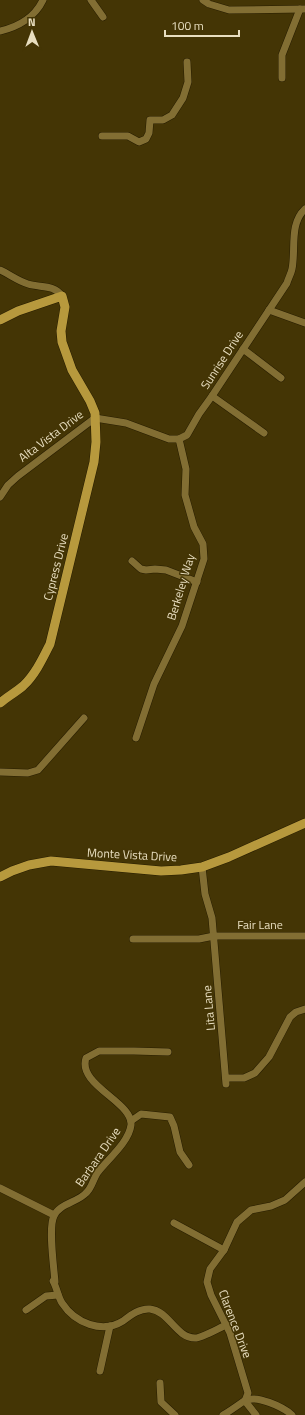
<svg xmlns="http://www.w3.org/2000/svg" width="305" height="1415" font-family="'Titillium Web',sans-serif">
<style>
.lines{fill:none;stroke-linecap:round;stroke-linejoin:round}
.minor-casing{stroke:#271d00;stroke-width:8}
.major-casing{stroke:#271d00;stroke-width:10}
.minor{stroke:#826e33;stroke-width:7}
.major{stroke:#b7993d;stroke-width:9}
.labels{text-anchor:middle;stroke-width:3;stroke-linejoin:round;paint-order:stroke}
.street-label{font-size:12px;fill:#e8dec0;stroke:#443505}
</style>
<rect width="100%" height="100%" fill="#443505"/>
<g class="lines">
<g class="minor-casing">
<g id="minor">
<polyline points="91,0 103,17"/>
<polyline points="203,0 209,4 229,10 305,9"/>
<path d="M0,31C18,27 35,17 43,0"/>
<polyline points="282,78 282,55 300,9"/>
<polyline points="102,136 128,136 139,142 146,139 149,133 150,120 163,120 172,115 183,98 188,82 187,62"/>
<path d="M0,270C9,274 18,281 28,284C40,288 54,284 62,296"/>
<polyline points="269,310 305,323"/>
<polyline points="243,349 281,378"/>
<polyline points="212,396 264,433"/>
<path d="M0,497L8,485L18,476L95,418L126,423L169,439H179L187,435L199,414L212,396L287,283C288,279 291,274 292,269C296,249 289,224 305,209"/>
<polyline points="132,561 141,569 146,570 155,569 166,570 197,582"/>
<polyline points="136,738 154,684 182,626 204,559 203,544 194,527 185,495 186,469 179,439"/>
<polyline points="0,772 28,773 38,770 84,718"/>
<polyline points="202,867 205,894 212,918 226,1084"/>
<polyline points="133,939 199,939 214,936 305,936"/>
<path d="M168,1052L134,1051H99L86,1058C77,1085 133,1102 131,1125C129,1142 108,1159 98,1172C93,1179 92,1188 86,1193C78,1202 59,1204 54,1216C48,1227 54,1268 55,1282L53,1281C57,1288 58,1297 62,1303C75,1323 102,1334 123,1321C131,1315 140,1308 150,1309C169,1311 176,1338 195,1338C202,1338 219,1328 226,1325"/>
<polyline points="226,1078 244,1078 255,1073 269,1057 290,1017 296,1012 305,1009"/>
<polyline points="131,1121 141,1114 170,1117 174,1126 180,1152 189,1165"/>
<polyline points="0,1188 54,1215"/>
<polyline points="174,1223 224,1250"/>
<polyline points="26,1310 46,1296 58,1295"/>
<polyline points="100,1371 110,1326"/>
<polyline points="160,1383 161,1402 175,1415"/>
<path d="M223,1415C230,1411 237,1406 244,1401C256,1394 283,1407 292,1415"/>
<polyline points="256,1415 245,1401 248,1393 230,1333 211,1295 207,1282 210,1269 224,1250 237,1222 251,1210 271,1206 285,1200 305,1182"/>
</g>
</g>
<g class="major-casing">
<g id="major">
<path d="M0,320L18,311L62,296L65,307L61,331L62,342L72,370L90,401L95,413L96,442L94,462L50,644C43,658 35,675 23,686C16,692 7,697 0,703"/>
<polyline points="0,877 12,871 29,865 51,861 161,871 181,870 202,867 229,857 305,823"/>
</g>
</g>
<use href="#minor" class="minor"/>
<use href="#major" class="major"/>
</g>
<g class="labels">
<g class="street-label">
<text transform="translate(222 360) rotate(-57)" y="4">Sunrise Drive</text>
<text transform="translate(51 436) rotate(-37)" y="4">Alta Vista Drive</text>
<text transform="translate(56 567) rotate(-76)" y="4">Cypress Drive</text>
<text transform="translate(181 587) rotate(-73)" y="4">Berkeley Way</text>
<text transform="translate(132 855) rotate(3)" y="4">Monte Vista Drive</text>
<text x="260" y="929">Fair Lane</text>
<text transform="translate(209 1008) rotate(-95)" y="4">Lita Lane</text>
<text transform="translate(98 1157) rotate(-55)" y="4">Barbara Drive</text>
<text transform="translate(235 1324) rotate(69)" y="4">Clarence Drive</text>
</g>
</g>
<g transform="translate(32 32) rotate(359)" stroke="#443505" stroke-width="3" paint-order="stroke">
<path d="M0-3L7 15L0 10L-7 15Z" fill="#e8dec0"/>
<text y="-6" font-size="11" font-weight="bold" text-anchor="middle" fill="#e8dec0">N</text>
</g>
<path d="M165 30v6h74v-6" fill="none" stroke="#e8dec0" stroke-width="2"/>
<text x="171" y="30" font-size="12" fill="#e8dec0" stroke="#443505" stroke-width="3" paint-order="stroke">100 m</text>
</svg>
